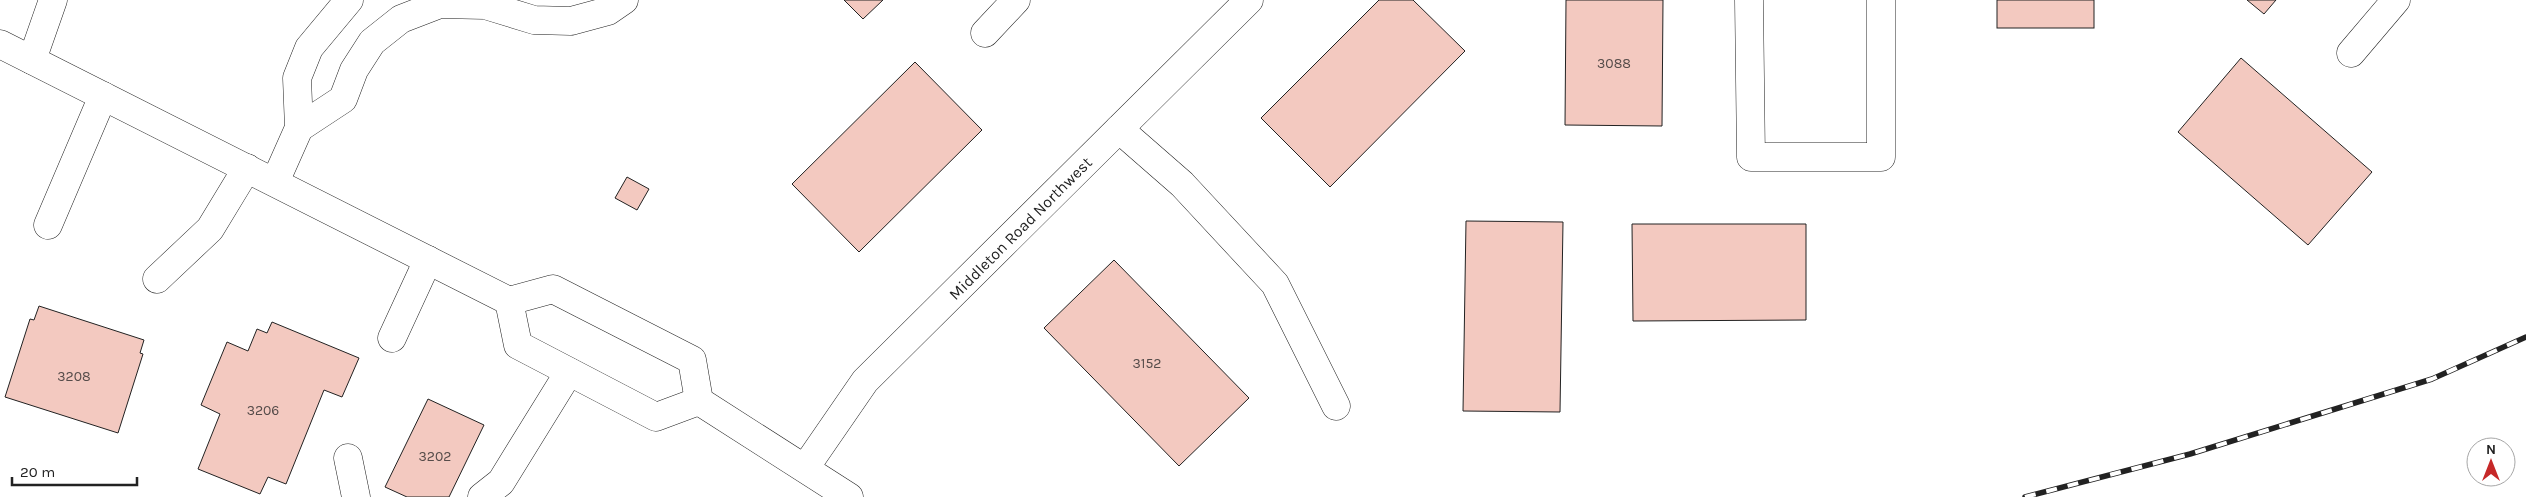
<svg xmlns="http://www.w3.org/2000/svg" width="2526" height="497" font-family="Karla,sans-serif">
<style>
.building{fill:#f3c9c0;stroke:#222}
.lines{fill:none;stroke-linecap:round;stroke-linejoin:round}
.minor-casing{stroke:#222;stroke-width:29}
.major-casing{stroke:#222;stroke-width:29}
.minor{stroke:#fff;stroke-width:28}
.major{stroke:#fff;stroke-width:28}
.rail-casing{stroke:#222;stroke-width:5.5}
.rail{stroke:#fff;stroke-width:4;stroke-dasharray:11;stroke-linecap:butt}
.labels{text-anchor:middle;stroke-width:4;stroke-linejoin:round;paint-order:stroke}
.number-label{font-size:14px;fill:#564c4a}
.street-label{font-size:16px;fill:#222;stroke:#fff}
</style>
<rect width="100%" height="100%" fill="#fff"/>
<g class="building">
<polygon points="844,0 883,0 863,19"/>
<polygon points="1379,0 1413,0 1465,51 1330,187 1261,118"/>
<polygon points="1566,0 1663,0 1662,126 1565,125"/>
<rect x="1997" y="0" width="97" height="28"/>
<polygon points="2247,0 2276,0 2264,14"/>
<polygon points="2241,58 2372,172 2308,245 2178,132"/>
<polygon points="915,62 982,130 859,252 792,184"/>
<polygon points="627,177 649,189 637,210 615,198"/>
<polygon points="1466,221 1563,222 1560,412 1463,411"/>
<polygon points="1632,224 1806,224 1806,320 1633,321"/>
<polygon points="1114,260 1249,398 1179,466 1044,328"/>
<polygon points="39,306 144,340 140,353 143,354 118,433 5,397 30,319 34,320"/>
<polygon points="272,322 359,358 342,397 324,390 286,484 268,477 260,494 198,469 220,414 201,405 227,342 248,351 257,329 267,333"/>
<polygon points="428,399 484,425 449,497 407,497 385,487"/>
</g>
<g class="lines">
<g class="minor-casing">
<g id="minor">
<polyline points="1749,0 1751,157 1881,157 1881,0"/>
<polyline points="985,33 1016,0"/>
<polyline points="2351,53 2396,0"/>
<polyline points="32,60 53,0"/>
<polyline points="299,128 343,99 354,70 372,42 401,19 440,4 485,5 534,20 571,21 608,11 624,0"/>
<polyline points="1119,129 1182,184 1275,284 1336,406"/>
<polyline points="275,182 299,128 297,78 309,48 349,0"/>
<polyline points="48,225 103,96"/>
<polyline points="157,279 210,229 247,168"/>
<polyline points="392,338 428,260"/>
<polyline points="348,458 356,497"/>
<polyline points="805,468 865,381 1249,0"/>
<polyline points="482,497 501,482 569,372"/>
</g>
</g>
<g class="major-casing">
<g id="major">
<polyline points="0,44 509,301 553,289 692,360 699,401 849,497"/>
<polyline points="509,301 518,345 656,417 699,401"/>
</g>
</g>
<use href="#minor" class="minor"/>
<use href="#major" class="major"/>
<g class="rail-casing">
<polyline id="rail" points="2025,497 2190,454 2432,379 2526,337"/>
</g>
<use href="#rail" class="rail"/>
</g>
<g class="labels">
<g class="number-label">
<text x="1614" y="68">3088</text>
<text x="1147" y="368">3152</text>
<text x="74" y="381">3208</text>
<text x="263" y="415">3206</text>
<text x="435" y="461">3202</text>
</g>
<g class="street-label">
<text transform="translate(1020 228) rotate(-45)" y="6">Middleton Road Northwest</text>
</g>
</g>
<g transform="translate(2491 462)"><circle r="24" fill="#ffffff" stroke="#a7a7a7"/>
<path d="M0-4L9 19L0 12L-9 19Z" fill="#c62828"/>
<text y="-8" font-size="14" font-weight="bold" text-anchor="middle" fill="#222222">N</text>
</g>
<path d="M12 477v8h125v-8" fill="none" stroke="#222222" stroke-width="2.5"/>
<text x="20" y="477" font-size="15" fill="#222222" stroke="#ffffff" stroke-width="4" paint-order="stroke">20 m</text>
</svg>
